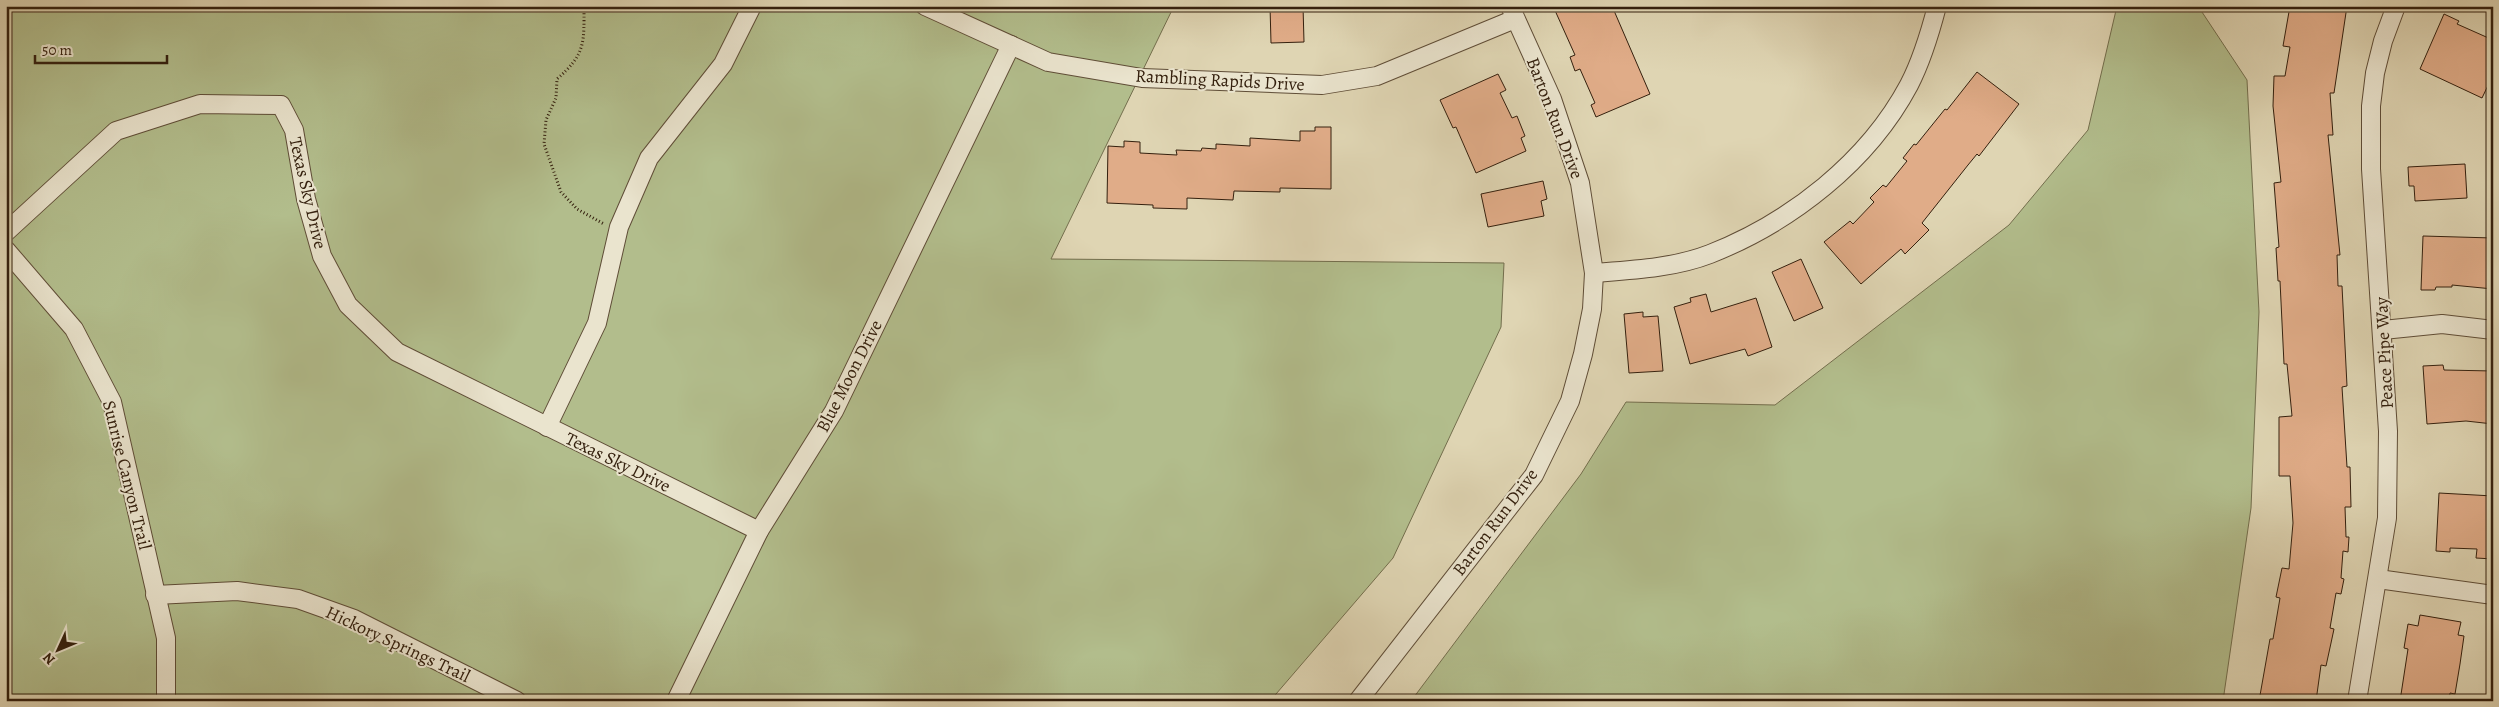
<svg xmlns="http://www.w3.org/2000/svg" width="2499" height="707" font-family="Alegreya,serif">
<style>
.green{fill:#b2bd8c;stroke:#736e4d}
.building{fill:#e0ac88;stroke:#34200e}
.lines{fill:none;stroke-linecap:round;stroke-linejoin:round}
.minor-casing{stroke:#5f4d37;stroke-width:20}
.path{stroke:#34200e;stroke-width:3;stroke-dasharray:1 2.5;stroke-linecap:butt}
.minor{stroke:#eae4ce;stroke-width:18}
.labels{text-anchor:middle;stroke-width:4;stroke-linejoin:round;paint-order:stroke}
.street-label{font-size:18px;fill:#34200e;stroke:#eae4ce}
</style>
<rect width="100%" height="100%" fill="#dfd5b3"/>
<filter id="stains"><feTurbulence type="fractalNoise" baseFrequency=".004" numOctaves="4"/><feColorMatrix values="0 0 0 0 .2 0 0 0 0 .09 0 0 0 0 .02 0 0 0 .5 -.17"/></filter>
<radialGradient id="worn" r=".72"><stop offset=".6" stop-color="#630" stop-opacity="0"/><stop offset="1" stop-color="#630" stop-opacity=".3"/></radialGradient>
<g class="green">
<polygon points="6,6 1174,6 1051,259 1504,263 1501,327 1393,558 1270,701 6,701"/>
<polygon points="2117,6 2198,6 2247,80 2259,312 2251,508 2223,701 1411,701 1581,474 1626,402 1775,405 2009,225 2088,130"/>
</g>
<g class="building">
<polygon points="1270,6 1303,6 1304,42 1271,43"/>
<polygon points="1553,6 1612,6 1650,94 1596,117 1591,105 1595,103 1580,69 1575,71 1570,57 1575,55"/>
<polygon points="2290,6 2347,6 2334,93 2330,93 2333,135 2328,135 2340,255 2337,255 2338,286 2342,286 2347,386 2342,387 2347,467 2350,467 2351,507 2345,507 2346,537 2349,537 2348,552 2343,551 2341,578 2344,579 2341,594 2336,593 2330,628 2334,629 2331,643 2326,666 2321,665 2316,701 2259,701 2270,639 2273,639 2280,598 2276,597 2282,568 2289,569 2293,523 2290,476 2279,476 2279,417 2292,416 2287,364 2284,364 2280,281 2278,281 2276,248 2279,247 2274,183 2281,182 2273,106 2274,76 2285,76 2290,47 2283,46"/>
<polygon points="2444,14 2459,21 2457,24 2493,40 2493,75 2482,98 2420,69"/>
<polygon points="1977,72 2019,104 1979,156 1977,154 1968,165 1922,223 1929,230 1905,254 1901,249 1861,284 1824,242 1850,221 1853,224 1874,202 1870,198 1883,185 1886,187 1907,161 1903,158 1914,144 1916,145 1945,109 1947,110"/>
<polygon points="1498,74 1506,90 1500,93 1512,118 1517,116 1525,136 1521,138 1526,151 1476,173 1456,127 1453,128 1440,100"/>
<polygon points="1315,127 1331,127 1331,189 1280,188 1280,192 1234,191 1233,200 1187,198 1187,209 1153,208 1153,205 1107,203 1108,146 1124,147 1124,141 1140,142 1140,153 1177,155 1176,150 1201,151 1202,148 1216,149 1216,144 1250,146 1250,138 1300,141 1300,131 1315,131"/>
<polygon points="2465,164 2467,198 2415,201 2414,186 2409,186 2408,167"/>
<polygon points="1543,181 1547,199 1541,201 1544,216 1488,227 1481,194"/>
<polygon points="2423,236 2493,238 2493,289 2452,285 2452,287 2436,287 2435,290 2421,290"/>
<polygon points="1801,259 1823,308 1794,321 1772,272"/>
<polygon points="1706,294 1711,312 1756,298 1772,347 1748,356 1745,349 1690,364 1674,307 1691,302 1690,298"/>
<polygon points="1643,312 1643,317 1658,316 1663,371 1629,373 1624,314"/>
<polygon points="2443,365 2444,370 2493,371 2493,424 2466,421 2427,424 2423,366"/>
<polygon points="2439,493 2493,496 2493,559 2476,558 2477,549 2450,548 2450,552 2436,551"/>
<polygon points="2420,615 2461,622 2458,635 2464,636 2460,664 2455,694 2450,693 2449,701 2400,701 2408,649 2404,648 2408,624 2418,626"/>
</g>
<g class="lines">
<g class="minor-casing">
<g id="minor">
<polyline points="925,6 1048,62 1142,78 1322,85 1377,76 1515,19"/>
<polyline points="6,232 116,131 200,104 281,105 294,130 306,199 322,256 348,305 397,352 759,531"/>
<polyline points="6,250 74,329 112,402 166,638 166,701"/>
<path d="M1594,273C1633,270 1674,268 1710,254C1791,222 1868,162 1909,85C1922,60 1930,33 1937,6"/>
<polyline points="2383,330 2442,324 2493,330"/>
<polyline points="547,427 597,323 619,227 649,158 723,64 752,6"/>
<polyline points="2378,579 2493,595"/>
<polyline points="155,595 237,591 298,599 354,619 517,701"/>
<polyline points="676,701 759,531 834,411 1011,45"/>
<polyline points="1358,701 1534,475 1570,401 1583,354 1592,309 1594,273 1580,183 1552,99 1510,6"/>
<polyline points="2357,701 2387,518 2388,431 2371,169 2371,106 2375,73 2383,41 2396,6"/>
</g>
</g>
<g class="path">
<path d="M584,6C584,42 586,54 557,79L556,98L546,120L544,144L561,192L577,209L604,224"/>
<polyline points="6,16 15,6"/>
</g>
<use href="#minor" class="minor"/>
</g>
<g class="labels">
<g class="street-label">
<text transform="translate(1220 80) rotate(3)" y="6">Rambling Rapids Drive</text>
<text transform="translate(1555 118) rotate(69)" y="6">Barton Run Drive</text>
<text transform="translate(308 193) rotate(77)" y="6">Texas Sky Drive</text>
<text transform="translate(2384 353) rotate(-93)" y="6">Peace Pipe Way</text>
<text transform="translate(849 376) rotate(-63)" y="6">Blue Moon Drive</text>
<text transform="translate(618 462) rotate(26)" y="6">Texas Sky Drive</text>
<text transform="translate(127 475) rotate(76)" y="6">Sunrise Canyon Trail</text>
<text transform="translate(1495 522) rotate(-53)" y="6">Barton Run Drive</text>
<text transform="translate(398 644) rotate(25)" y="6">Hickory Springs Trail</text>
</g>
</g>
<rect width="2499" height="707" fill="none" stroke="#dfd5b3" stroke-width="25"/>
<rect x="8" y="8" width="2484" height="692" fill="none" stroke="#34200e" stroke-width="2.5"/>
<rect x="12" y="12" width="2474" height="682" fill="none" stroke="#34200e"/>
<g transform="translate(58 650) rotate(226)" stroke="#eae4ce" stroke-width="4" paint-order="stroke">
<path d="M0-4L9 19L0 12L-9 19Z" fill="#34200e"/>
<text y="-8" font-size="14" font-weight="bold" text-anchor="middle" fill="#34200e">N</text>
</g>
<path d="M35 55v8h132v-8" fill="none" stroke="#34200e" stroke-width="2.5"/>
<text x="42" y="55" font-size="15" fill="#34200e" stroke="#eae4ce" stroke-width="4" paint-order="stroke">50 m</text>
<rect width="100%" height="100%" filter="url(#stains)"/>
<rect width="100%" height="100%" fill="url(#worn)"/>
</svg>
